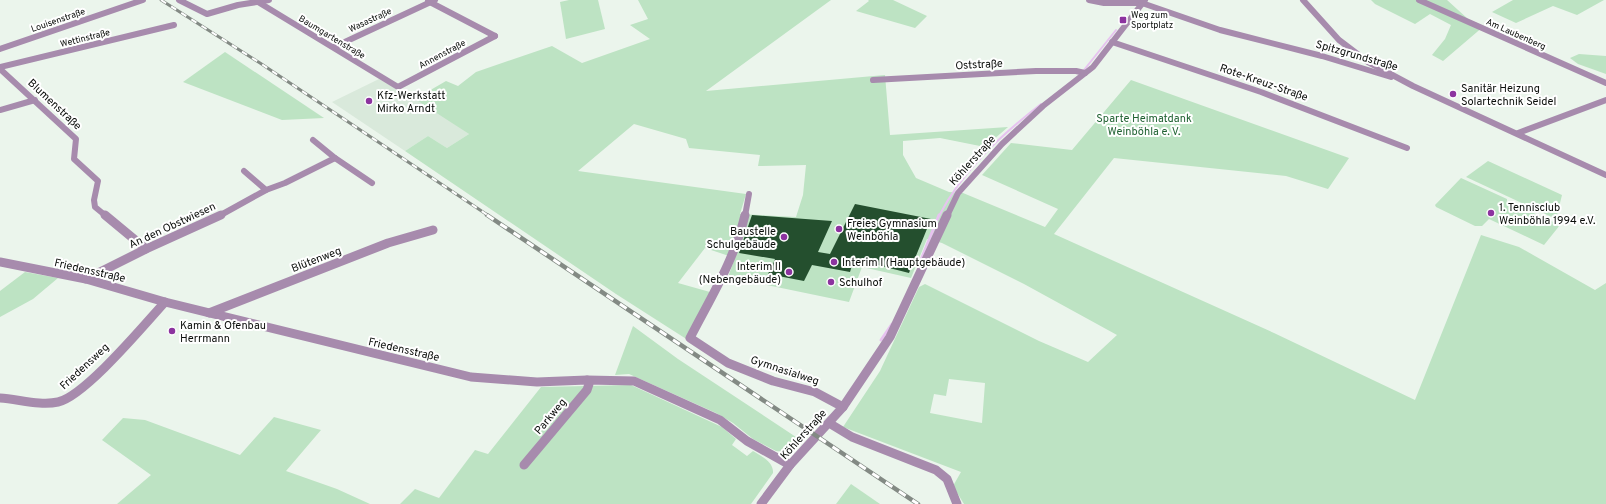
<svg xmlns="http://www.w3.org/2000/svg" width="1606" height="504" font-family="Overpass,sans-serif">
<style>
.built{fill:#d9e9db}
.green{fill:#bde3c3;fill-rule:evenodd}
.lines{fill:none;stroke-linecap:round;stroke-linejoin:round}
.stream-far1{stroke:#e7c3f0;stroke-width:2}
.stream{stroke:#e7c3f0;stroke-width:3}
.building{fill:#244f2e}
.minor-far1{stroke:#a78bad;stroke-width:6}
.minor{stroke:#a78bad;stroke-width:9}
.rail-far1-casing{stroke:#838a84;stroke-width:3}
.rail-casing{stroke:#838a84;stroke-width:4.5}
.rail-far1{stroke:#fff;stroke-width:2;stroke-dasharray:6;stroke-linecap:butt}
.rail{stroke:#fff;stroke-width:3;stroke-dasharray:8;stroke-linecap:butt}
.poi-dot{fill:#8c339f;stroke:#fff;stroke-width:1.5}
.labels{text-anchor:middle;stroke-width:4;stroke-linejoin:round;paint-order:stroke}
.far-poi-label{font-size:9px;fill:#0a0d0a;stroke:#fff;text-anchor:start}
.far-street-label{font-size:9px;fill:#0a0d0a;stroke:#fff}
.street-label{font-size:11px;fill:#0a0d0a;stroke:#fff}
.poi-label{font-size:11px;fill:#0a0d0a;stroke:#fff;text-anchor:start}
.park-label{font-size:11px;fill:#206232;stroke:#fff}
</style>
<rect width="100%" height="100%" fill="#ebf5ec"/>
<polygon class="built" points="379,79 433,109 469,134 447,148 428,136 405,151 332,102"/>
<g class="green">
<polygon points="569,0 598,0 605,29 566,39 560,2"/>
<path d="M638,0H831L706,91L885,75L890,135L1008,127L985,147L940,138L903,141V155L916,178L949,192L963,193L1045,227L1058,209L982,175L1011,143L1072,150L1131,80L1349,158L1328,189L1286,176L1114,158L1054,234L1274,333L1415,400L1481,235L1519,247L1595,290L1606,283V504H964L953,486L961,472L843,427L880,371L919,287L925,284L1039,341L1088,362L1117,335L1024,284L942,243L927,239L911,278L862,267L849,302L728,277L735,258L705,248L678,283L717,294L691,342L616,294L405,151L428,136L447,148L469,134L415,99L446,81L458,86L476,72L552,46L582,63L650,39L630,25L648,19ZM634,124L686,139L689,148L760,155L758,166L806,165L803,195L796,217L740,214L746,194L578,171ZM949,379L985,383L982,423L930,413L934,394L946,396Z"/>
<polygon points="868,0 893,0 927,16 915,28 856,11 869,1"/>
<polygon points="1371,0 1447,0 1468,19 1484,26 1443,61 1432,55 1445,39 1451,25 1430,14 1415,24 1375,4"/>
<polygon points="1513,0 1604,0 1577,15 1553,6 1516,23 1492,12"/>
<polygon points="225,52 324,118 282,120 183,82"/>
<polygon points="1579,54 1606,56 1606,74 1578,64 1570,58"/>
<polygon points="1488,161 1562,195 1556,219 1466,177"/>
<polygon points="1461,178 1507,199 1507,201 1560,225 1544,245 1489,219 1482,226 1475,226 1436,207 1435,205"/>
<polygon points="25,272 58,278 33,299 0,317 0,291"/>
<polygon points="633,326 678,359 802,441 795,448 787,452 776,451 753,439 733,423 716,413 629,374 615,375"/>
<path d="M631,385L722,427L736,439L732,445L747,456L753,451C761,456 774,462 773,473L751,504H400L415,489L439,498L475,450L488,454L541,387Z"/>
<polygon points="274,417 321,430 286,471 337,489 370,504 117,504 151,475 102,440 123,418 145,420 240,455"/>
<polygon points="851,484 880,504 836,504"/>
</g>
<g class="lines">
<g class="stream-far1">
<polyline points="1084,70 1116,30"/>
<path d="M939,216C962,171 1001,135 1041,104"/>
</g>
<g class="stream">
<polyline points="919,265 939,215"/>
<polyline points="881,340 892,324"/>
</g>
</g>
<polygon class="building" points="855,204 931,219 909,273 854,259 850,272 812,265 804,281 768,274 775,259 739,253 752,215 832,221 818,252 830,254"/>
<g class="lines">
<g class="minor-far1">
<polyline points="179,0 207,14 238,5 269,0"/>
<polyline points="1089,0 1104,3 1142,3 1220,30 1322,56 1391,77"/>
<polyline points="1303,0 1339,40 1368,62 1413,86 1606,175"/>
<polyline points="1419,0 1606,83"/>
<polyline points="428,1 495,36"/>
<polyline points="258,2 398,87 495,36"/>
<polyline points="1112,42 1261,92 1407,148"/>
<polyline points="334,47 435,0"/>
<polyline points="0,49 143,0"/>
<polyline points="0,67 174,25"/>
<polyline points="0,69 76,139 74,159 98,181 94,200 95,207 106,216"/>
<polyline points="873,80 1036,71 1076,71 1085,73"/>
<polyline points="0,110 35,100"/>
<polyline points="1518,133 1606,100"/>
<polyline points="313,140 335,158"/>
<polyline points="244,171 266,190 285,183 335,158 372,183"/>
<polyline points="219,216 266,190"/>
<polyline points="745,216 749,194"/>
<polyline points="947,216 958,193 1002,144 1043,106 1093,67 1145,0"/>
</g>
<g class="minor">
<polyline points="105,215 146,249"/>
<path d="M745,215C734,261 711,297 690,338L728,363L773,381L815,392L843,407"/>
<polyline points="0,262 86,279 165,302 471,377 537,382 587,380 634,381 720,420 747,441 790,465"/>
<polyline points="86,279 146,249 221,215"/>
<polyline points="209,313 388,243 433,230"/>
<path d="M0,398C18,399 40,406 58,402C85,396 144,325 165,302"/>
<polyline points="829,423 852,437 936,470 947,479 957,504"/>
<polyline points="524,465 587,390 589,384 587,380"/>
<polyline points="761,504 790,465 843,407 890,337 947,215"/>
</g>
<g class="rail-far1-casing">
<polyline id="rail-far1" points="161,0 260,63 489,216"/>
</g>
<g class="rail-casing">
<polyline id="rail" points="487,215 918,504"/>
</g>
<use href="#rail-far1" class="rail-far1"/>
<use href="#rail" class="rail"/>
</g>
<g class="poi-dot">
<rect x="1119" y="16" width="8" height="8" rx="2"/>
<circle cx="1453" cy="94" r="4"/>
<circle cx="369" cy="101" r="4"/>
<circle cx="1491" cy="213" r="4"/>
<circle cx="839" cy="229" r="4"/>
<circle cx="784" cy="237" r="4"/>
<circle cx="834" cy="262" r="4"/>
<circle cx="789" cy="272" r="4"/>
<circle cx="831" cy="282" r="4"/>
<circle cx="172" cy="331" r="4"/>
</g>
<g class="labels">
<g class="far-poi-label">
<text x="1131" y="18">Weg zum<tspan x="1131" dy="10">Sportplatz</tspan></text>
</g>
<g class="far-street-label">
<text transform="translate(58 20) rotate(-19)" y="3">Louisenstraße</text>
<text transform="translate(370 20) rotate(-25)" y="3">Wasastraße</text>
<text transform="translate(1516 34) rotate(24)" y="3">Am Laubenberg</text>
<text transform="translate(332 37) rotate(31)" y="3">Baumgartenstraße</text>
<text transform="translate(85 38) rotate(-14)" y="3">Wettinstraße</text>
<text transform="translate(442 54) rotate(-28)" y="3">Annenstraße</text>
</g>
<g class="street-label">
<text transform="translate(1357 55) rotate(16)" y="4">Spitzgrundstraße</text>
<text transform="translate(979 64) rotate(-3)" y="4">Oststraße</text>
<text transform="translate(1264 82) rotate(19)" y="4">Rote-Kreuz-Straße</text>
<text transform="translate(55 104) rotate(43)" y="4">Blumenstraße</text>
<text transform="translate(972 160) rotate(-48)" y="4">Köhlerstraße</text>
<text transform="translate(172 225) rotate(-25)" y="4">An den Obstwiesen</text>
<text transform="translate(316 259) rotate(-21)" y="4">Blütenweg</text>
<text transform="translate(90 270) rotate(13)" y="4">Friedensstraße</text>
<text transform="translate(404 349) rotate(13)" y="4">Friedensstraße</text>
<text transform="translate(84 366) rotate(-43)" y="4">Friedensweg</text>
<text transform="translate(785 370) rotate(18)" y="4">Gymnasialweg</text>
<text transform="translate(550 416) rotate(-50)" y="4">Parkweg</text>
<text transform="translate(803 434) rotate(-48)" y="4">Köhlerstraße</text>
</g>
<g class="poi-label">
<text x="1461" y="92">Sanitär Heizung<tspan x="1461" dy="13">Solartechnik Seidel</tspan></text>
<text x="377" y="99">Kfz-Werkstatt<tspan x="377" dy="13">Mirko Arndt</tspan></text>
<text x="1499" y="211">1. Tennisclub<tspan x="1499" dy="13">Weinböhla 1994 e.V.</tspan></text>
<text x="847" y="227">Freies Gymnasium<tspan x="847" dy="13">Weinböhla</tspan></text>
<text x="776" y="235" text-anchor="end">Baustelle<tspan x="776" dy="13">Schulgebäude</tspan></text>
<text x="842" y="266">Interim I (Hauptgebäude)</text>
<text x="781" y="270" text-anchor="end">Interim II<tspan x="781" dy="13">(Nebengebäude)</tspan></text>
<text x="839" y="286">Schulhof</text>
<text x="180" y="329">Kamin &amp; Ofenbau<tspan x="180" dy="13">Herrmann</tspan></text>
</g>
<g class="park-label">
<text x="1144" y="122">Sparte Heimatdank<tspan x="1144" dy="13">Weinböhla e. V.</tspan></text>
</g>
</g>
</svg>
